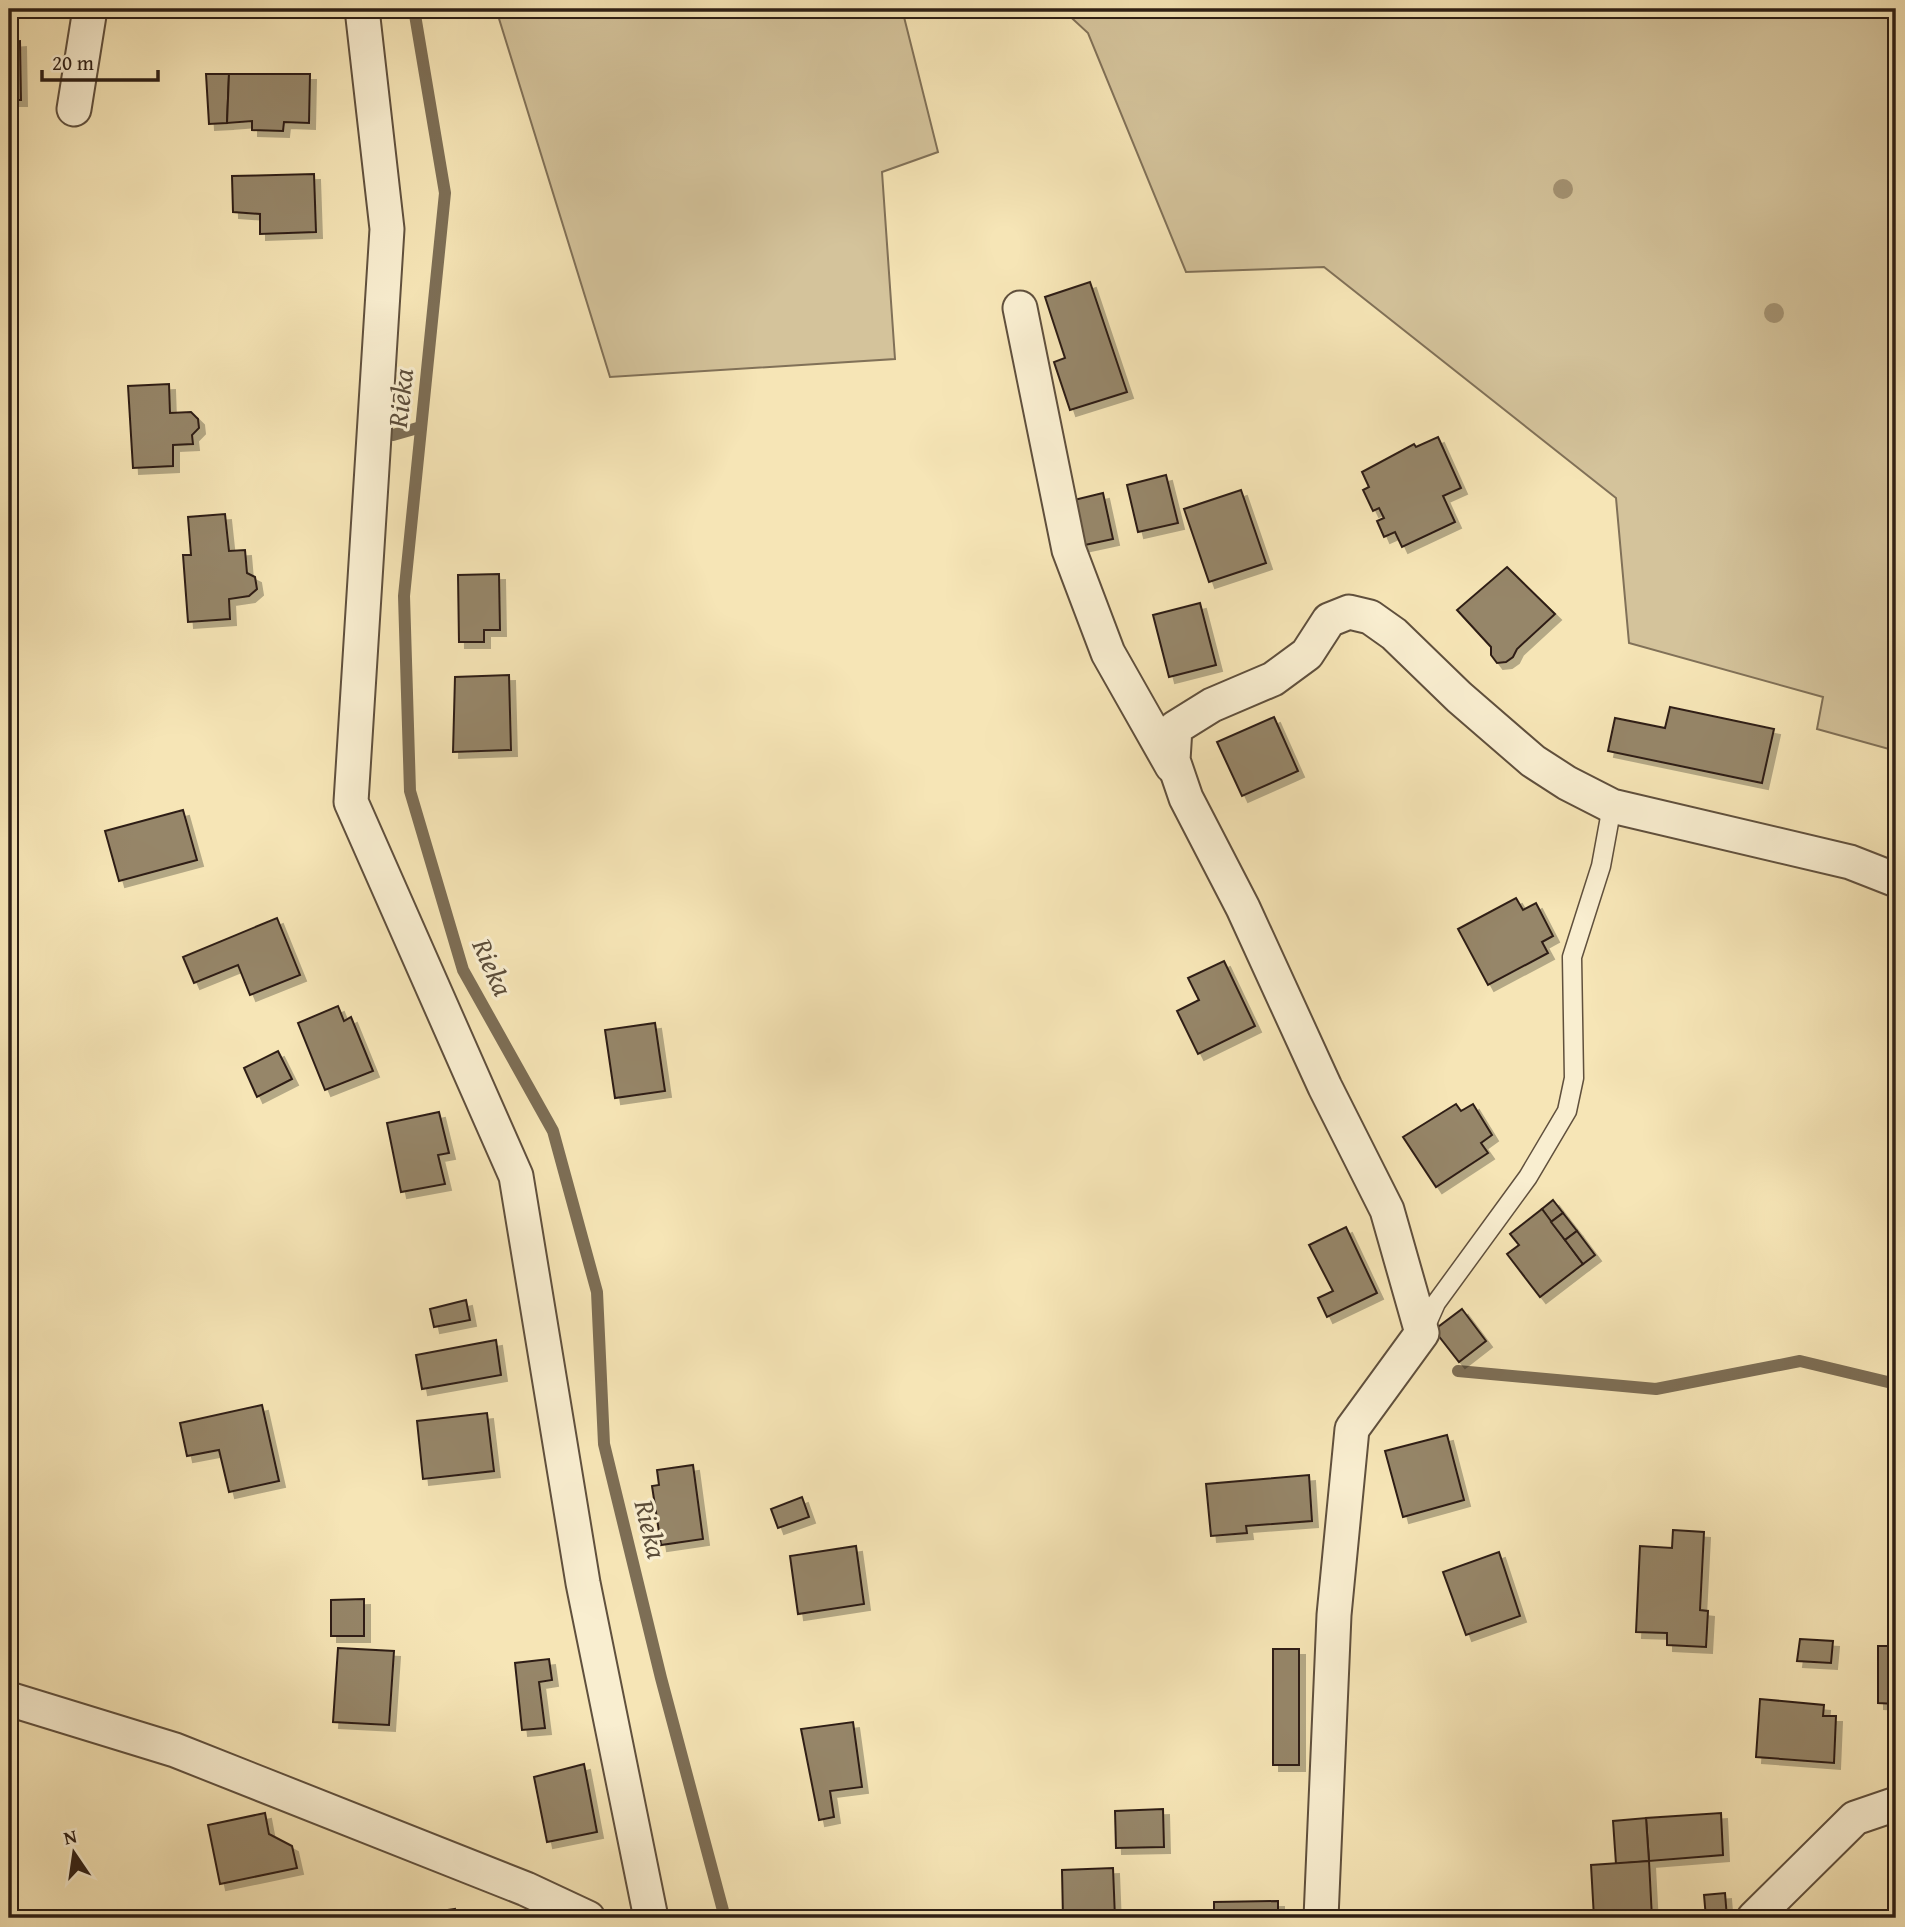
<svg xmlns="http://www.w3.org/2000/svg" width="1905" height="1927" font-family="'Gentium Book Plus',serif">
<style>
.green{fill:#d4c39b;stroke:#817158;stroke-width:2}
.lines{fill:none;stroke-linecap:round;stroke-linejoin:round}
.stream{stroke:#7d6e55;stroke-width:12}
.building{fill:#968669;stroke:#2e1f15;stroke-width:2;filter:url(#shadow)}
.service-casing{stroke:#60503d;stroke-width:21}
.minor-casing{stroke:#60503d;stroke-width:37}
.service{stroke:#f9eed0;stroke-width:18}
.minor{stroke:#f9eed0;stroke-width:33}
.tree{fill:#a49373}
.labels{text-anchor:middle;stroke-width:6;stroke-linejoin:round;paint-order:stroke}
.water-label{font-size:28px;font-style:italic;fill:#5c4d3a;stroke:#f9eed0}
</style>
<defs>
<filter id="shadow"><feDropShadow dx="6" dy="6" stdDeviation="0" flood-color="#0004"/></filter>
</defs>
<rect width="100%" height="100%" fill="#f6e5b6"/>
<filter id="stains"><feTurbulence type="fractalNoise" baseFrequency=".00286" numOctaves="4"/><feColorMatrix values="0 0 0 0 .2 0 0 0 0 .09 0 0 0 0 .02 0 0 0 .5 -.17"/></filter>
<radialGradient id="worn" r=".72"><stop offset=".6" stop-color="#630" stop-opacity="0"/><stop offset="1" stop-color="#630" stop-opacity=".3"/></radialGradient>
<g class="green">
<polygon points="496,9 902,9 938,152 882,172 895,359 610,377"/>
<polygon points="1062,9 1896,9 1896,751 1817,729 1823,697 1629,643 1616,498 1324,267 1186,272 1088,33"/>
</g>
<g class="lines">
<g class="stream">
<polyline points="414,9 445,193 404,596 410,791 463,970 553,1131 597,1292 604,1444 661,1678 725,1918"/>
<polyline points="393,435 421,427"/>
<polyline points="1458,1371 1656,1389 1800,1361 1896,1384"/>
</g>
</g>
<g class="building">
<polygon points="20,41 21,100 9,100 9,42"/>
<polygon points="206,74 229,74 227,123 209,124"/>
<polygon points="229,74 310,74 309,123 284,122 283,131 252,130 252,121 227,123"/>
<polygon points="314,174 316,232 260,234 260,214 233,212 232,176"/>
<polygon points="1090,282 1127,392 1070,410 1054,362 1065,358 1045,297"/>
<polygon points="169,384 170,413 191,412 198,419 199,428 192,435 193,444 173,445 173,466 133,468 128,386"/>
<polygon points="1438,437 1461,488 1443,496 1455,522 1402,547 1395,532 1384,537 1377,521 1384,518 1379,508 1373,511 1363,490 1369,487 1362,472 1414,444 1416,447"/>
<polygon points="1166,475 1178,523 1138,532 1127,485"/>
<polygon points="1241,490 1266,563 1209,582 1184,509"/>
<polygon points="1103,493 1113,539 1080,546 1070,501"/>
<polygon points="225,514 229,551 245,550 247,573 255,577 257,589 249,596 229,599 230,619 188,622 183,555 191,555 188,517"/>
<polygon points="1507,567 1555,614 1517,649 1513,657 1506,662 1497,663 1491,655 1491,647 1457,610"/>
<polygon points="499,574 500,630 484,630 484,642 459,642 458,575"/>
<polygon points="1200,603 1216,665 1169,677 1153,615"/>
<polygon points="509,675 511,750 453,752 455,677"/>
<polygon points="1670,707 1774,729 1762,783 1608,751 1615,718 1665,728"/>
<polygon points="1274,717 1298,771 1242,796 1217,742"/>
<polygon points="183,810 197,860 119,881 105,831"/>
<polygon points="1516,898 1523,910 1536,903 1553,936 1542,942 1548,953 1488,985 1458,929"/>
<polygon points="277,918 300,975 250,995 238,965 194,983 183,957"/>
<polygon points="1224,961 1255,1026 1198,1054 1177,1011 1199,1000 1188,978"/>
<polygon points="338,1006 344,1021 351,1017 373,1071 325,1090 298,1023"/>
<polygon points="655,1023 665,1091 615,1098 605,1030"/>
<polygon points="278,1051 292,1079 257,1097 244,1068"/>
<polygon points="1456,1104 1461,1111 1473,1104 1492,1135 1481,1143 1488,1153 1436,1187 1403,1137"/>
<polygon points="439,1112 449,1153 438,1155 445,1184 401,1192 387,1123"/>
<polygon points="1553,1200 1563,1213 1551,1222 1542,1209"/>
<polygon points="1542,1209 1583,1264 1540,1297 1507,1254 1519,1245 1510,1234"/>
<polygon points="1563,1213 1577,1231 1565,1240 1551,1222"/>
<polygon points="1346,1227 1377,1293 1327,1317 1318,1298 1333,1291 1309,1245"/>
<polygon points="1577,1231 1595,1255 1583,1264 1565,1240"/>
<polygon points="466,1300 470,1320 434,1327 430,1309"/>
<polygon points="1462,1309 1486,1341 1459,1362 1434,1330"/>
<polygon points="496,1340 501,1375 422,1389 416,1355"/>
<polygon points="262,1405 279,1481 229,1492 219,1450 187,1456 180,1423"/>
<polygon points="487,1413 494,1471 423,1479 417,1421"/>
<polygon points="1447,1435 1464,1500 1403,1517 1385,1451"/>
<polygon points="693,1465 703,1539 661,1545 652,1486 659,1485 657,1470"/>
<polygon points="1309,1475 1312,1521 1246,1526 1247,1533 1211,1536 1206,1484"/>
<polygon points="802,1497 809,1517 778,1528 771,1509"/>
<polygon points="1673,1530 1704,1532 1700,1610 1708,1611 1706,1647 1667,1645 1667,1633 1636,1632 1640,1546 1672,1548"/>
<polygon points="856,1546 864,1604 798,1614 790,1556"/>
<polygon points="1499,1552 1520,1616 1466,1635 1443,1572"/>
<polygon points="364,1599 364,1636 331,1636 331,1600"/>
<polygon points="1800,1639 1833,1641 1831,1663 1797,1661"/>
<polygon points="1878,1646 1896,1646 1896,1704 1878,1703"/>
<polygon points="338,1648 394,1651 389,1725 333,1722"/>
<rect x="1273" y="1649" width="26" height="116"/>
<polygon points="549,1659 552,1680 539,1682 545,1728 522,1730 515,1663"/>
<polygon points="1760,1699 1824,1705 1823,1716 1836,1716 1834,1763 1756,1757"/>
<polygon points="853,1722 862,1787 830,1791 834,1817 819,1820 801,1729"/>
<polygon points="584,1764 597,1832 547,1842 534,1777"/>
<polygon points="1163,1809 1164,1847 1116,1848 1115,1811"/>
<polygon points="265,1813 269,1834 292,1846 297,1868 220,1884 208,1825"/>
<polygon points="1721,1813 1723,1855 1649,1861 1646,1818"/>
<polygon points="1646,1818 1649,1861 1616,1864 1613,1821"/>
<polygon points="1649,1861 1652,1918 1594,1918 1591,1865"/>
<polygon points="1113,1868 1115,1918 1063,1918 1062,1870"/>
<polygon points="1893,1870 1896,1870 1896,1918 1889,1918"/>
<polygon points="1725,1893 1727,1918 1706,1918 1704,1895"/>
<polygon points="1278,1901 1278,1918 1214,1918 1214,1902"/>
<polygon points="455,1909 456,1918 394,1918"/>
</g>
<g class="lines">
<g class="service-casing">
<polyline id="service" points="1424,1330 1436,1303 1528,1177 1567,1111 1574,1078 1572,957 1601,866 1612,806"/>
</g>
<g class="minor-casing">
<g id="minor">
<polyline points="362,9 387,229 351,802 516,1176 583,1583 651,1918"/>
<polyline points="74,109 90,9"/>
<polyline points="1020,308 1069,550 1108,653 1172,766"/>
<polyline points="9,1699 175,1750 526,1889 588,1918"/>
<polyline points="1321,1918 1334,1615 1352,1429 1422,1333 1387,1210 1325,1087 1243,908 1186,798 1173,760 1175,728 1212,705 1273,679 1307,654 1329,620 1349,612 1370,617 1394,634 1459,697 1533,761 1567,783 1612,806 1850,862 1896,880"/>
<polyline points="1754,1918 1855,1818 1896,1804"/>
</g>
</g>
<use href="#service" class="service"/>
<use href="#minor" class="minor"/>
</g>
<g class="tree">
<circle cx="1563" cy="189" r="10"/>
<circle cx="1774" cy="313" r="10"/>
</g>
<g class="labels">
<g class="water-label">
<text transform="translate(400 398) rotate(-84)" y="10">Rieka</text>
<text transform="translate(493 967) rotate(66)" y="10">Rieka</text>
<text transform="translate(651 1529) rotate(76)" y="10">Rieka</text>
</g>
</g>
<rect width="1905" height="1927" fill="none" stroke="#f6e5b6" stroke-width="35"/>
<rect x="10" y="10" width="1884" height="1906" fill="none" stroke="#2e1f15" stroke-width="3.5"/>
<rect x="18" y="18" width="1870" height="1892" fill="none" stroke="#2e1f15" stroke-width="2"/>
<g transform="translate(74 1853) rotate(347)" stroke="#f9eed0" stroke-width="5" paint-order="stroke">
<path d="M0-5L12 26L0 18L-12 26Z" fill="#2e1f15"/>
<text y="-10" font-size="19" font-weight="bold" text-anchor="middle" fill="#2e1f15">N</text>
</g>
<path d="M42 70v10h116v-10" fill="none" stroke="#2e1f15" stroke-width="3.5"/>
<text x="52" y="70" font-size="21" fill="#2e1f15" stroke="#f9eed0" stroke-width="5" paint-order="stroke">20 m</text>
<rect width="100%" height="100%" filter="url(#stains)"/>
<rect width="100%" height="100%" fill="url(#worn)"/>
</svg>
